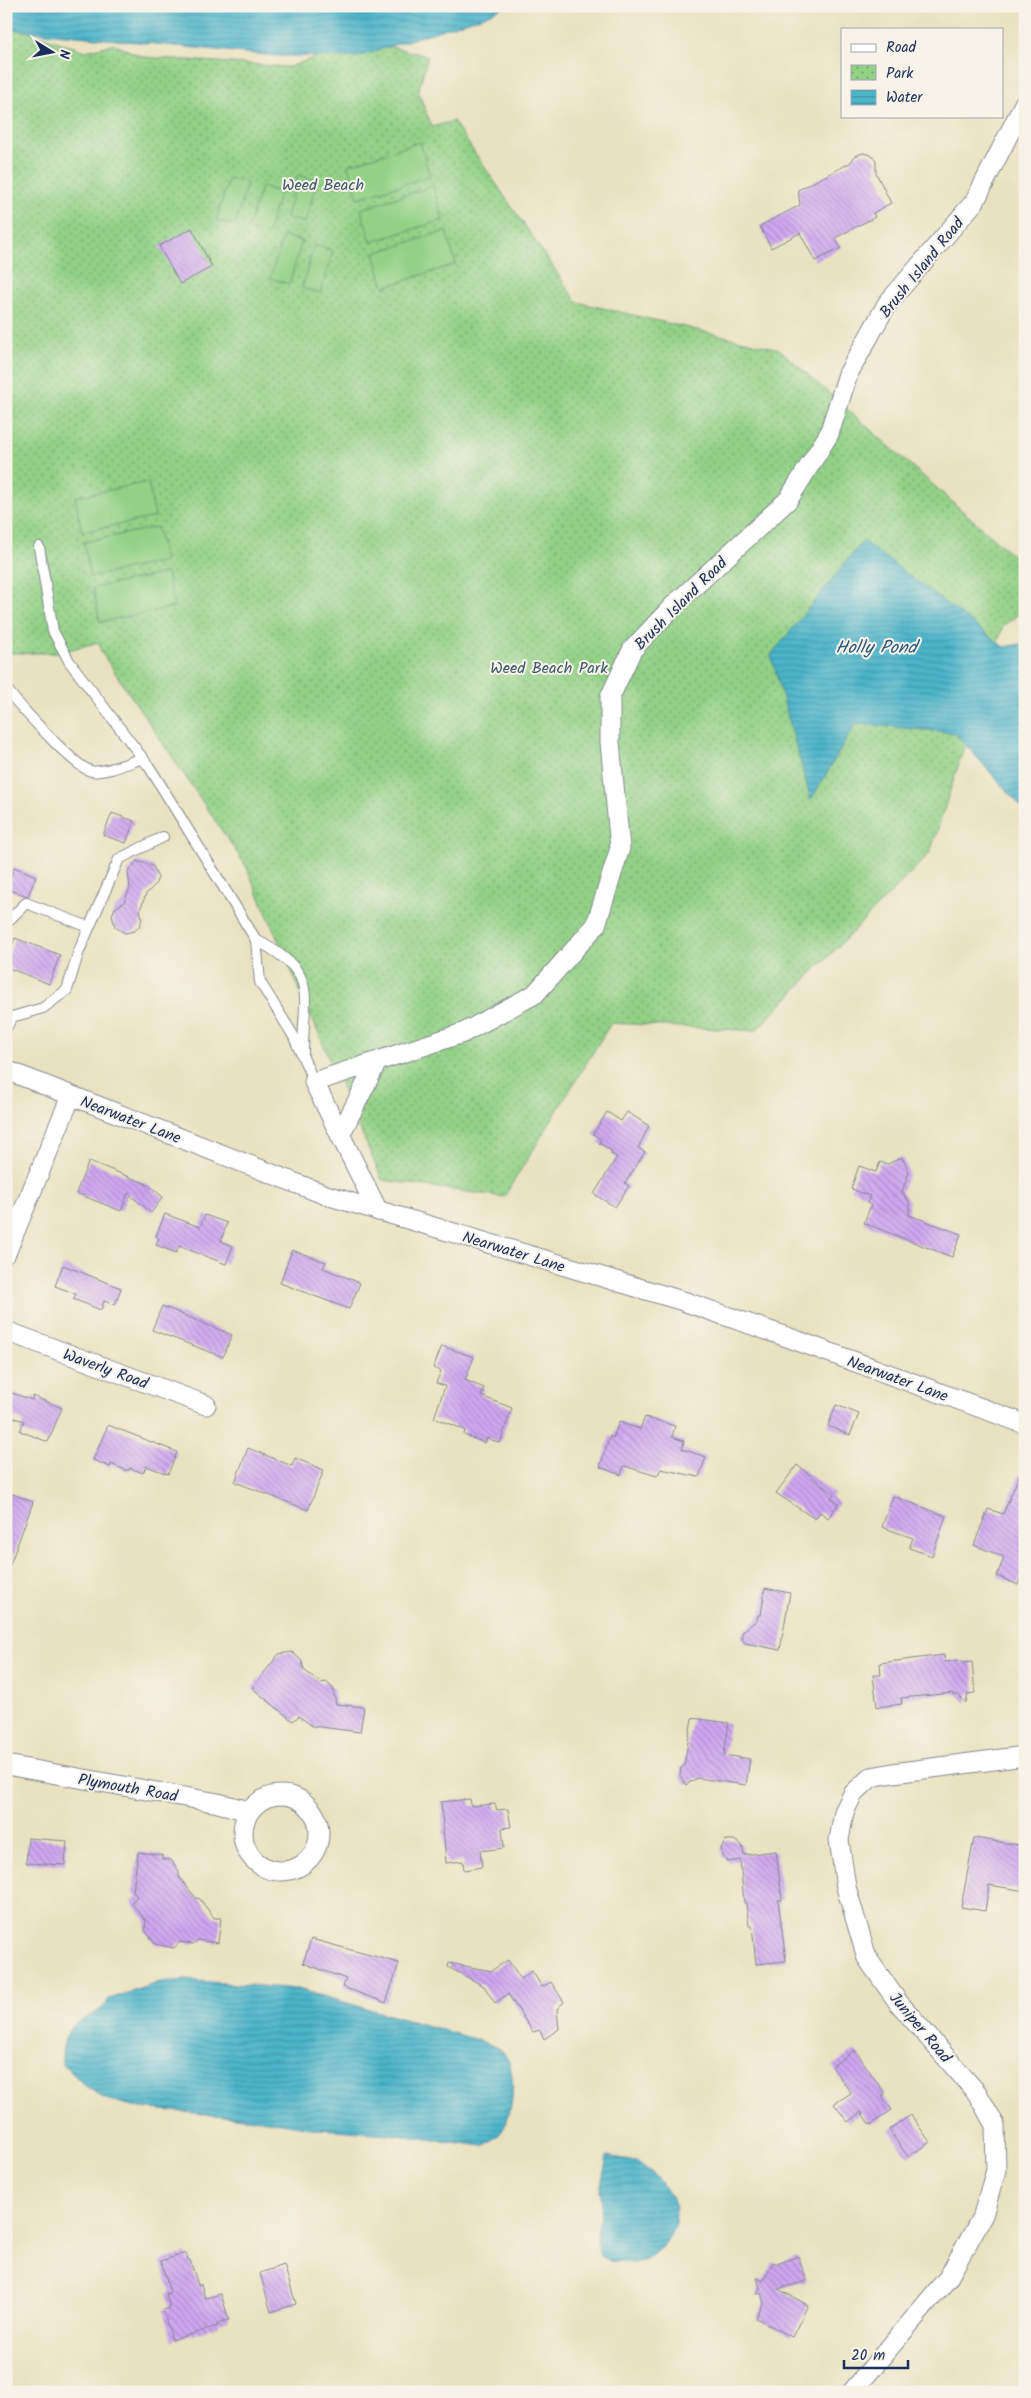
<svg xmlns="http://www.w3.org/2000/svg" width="1031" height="2398" font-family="Kalam,sans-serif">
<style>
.park{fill:url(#park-dots);stroke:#578072}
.pitch{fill:#93d186;stroke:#578072}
.water{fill:url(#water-rules);stroke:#347294}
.building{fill:url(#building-back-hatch)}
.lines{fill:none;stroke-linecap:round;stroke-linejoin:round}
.service-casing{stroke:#82888f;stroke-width:12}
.minor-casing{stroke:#82888f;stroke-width:21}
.service{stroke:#fff;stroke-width:10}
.minor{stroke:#fff;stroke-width:19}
.labels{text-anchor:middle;stroke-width:4;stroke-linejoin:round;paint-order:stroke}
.park-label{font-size:16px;fill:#395868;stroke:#f7f3e8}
.street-label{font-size:16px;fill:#1b2f5e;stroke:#f7f3e8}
.water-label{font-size:18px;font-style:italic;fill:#2a577e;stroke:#f7f3e8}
</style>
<defs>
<pattern id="park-dots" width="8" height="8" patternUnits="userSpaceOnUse" patternTransform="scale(1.25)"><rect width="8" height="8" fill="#93d186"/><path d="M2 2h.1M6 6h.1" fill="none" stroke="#77aa71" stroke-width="1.8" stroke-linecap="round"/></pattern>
<pattern id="water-rules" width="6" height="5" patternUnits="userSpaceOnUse" patternTransform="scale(1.25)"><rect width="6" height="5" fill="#4cb5ca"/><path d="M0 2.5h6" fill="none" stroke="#3e94a7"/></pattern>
<pattern id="building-back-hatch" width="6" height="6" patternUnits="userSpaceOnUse" patternTransform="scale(1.25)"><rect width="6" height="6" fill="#d0a8f0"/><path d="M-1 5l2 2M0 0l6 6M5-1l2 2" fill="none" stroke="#a889c6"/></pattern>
</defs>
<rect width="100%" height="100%" fill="#f7f3e8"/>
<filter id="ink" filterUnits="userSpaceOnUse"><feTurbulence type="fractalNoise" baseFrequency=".02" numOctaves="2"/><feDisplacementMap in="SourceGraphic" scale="10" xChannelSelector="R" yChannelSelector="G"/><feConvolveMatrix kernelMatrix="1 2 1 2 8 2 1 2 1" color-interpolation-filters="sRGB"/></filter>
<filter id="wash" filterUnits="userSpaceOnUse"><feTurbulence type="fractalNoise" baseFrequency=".0096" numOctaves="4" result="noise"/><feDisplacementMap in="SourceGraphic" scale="20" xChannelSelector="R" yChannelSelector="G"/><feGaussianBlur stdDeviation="1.12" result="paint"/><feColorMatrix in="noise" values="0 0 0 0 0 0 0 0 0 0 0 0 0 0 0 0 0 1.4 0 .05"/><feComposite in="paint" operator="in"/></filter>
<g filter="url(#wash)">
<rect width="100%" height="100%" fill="#e9e2c0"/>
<polygon class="park" points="6,25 86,51 113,44 144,57 289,67 363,40 428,56 418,92 432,127 453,121 577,302 779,349 1025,566 1025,609 1003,626 930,853 755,1031 611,1023 504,1197 382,1180 246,866 101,652 99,642 57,653 6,653"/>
<g class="pitch">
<polygon points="420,142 430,176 358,198 348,165"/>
<polygon points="298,175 317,181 305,223 286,217"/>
<polygon points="229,178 247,183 235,225 216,220"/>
<polygon points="433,186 443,220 371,242 361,209"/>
<polygon points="261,187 280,192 267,235 248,229"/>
<polygon points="446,231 456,264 384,287 374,253"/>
<polygon points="283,236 302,241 289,284 270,278"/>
<polygon points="314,245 333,251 320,293 302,288"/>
<polygon points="148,482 155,517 82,532 75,497"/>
<polygon points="157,527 165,561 90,577 84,542"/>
<polygon points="167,573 174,607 100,622 93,588"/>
</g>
<g class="water">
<polygon points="6,6 505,6 484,16 357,57 276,56 6,29"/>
<polygon points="863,541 1004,647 1025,643 1025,811 955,733 856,723 811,800 771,655"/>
<path d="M185,1980L298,1989L478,2040C484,2043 494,2045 500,2049C519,2064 514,2113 502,2131C498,2137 489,2142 483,2146L389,2134L319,2129L255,2119L141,2108L105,2099L84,2085L62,2063C62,2053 63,2041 68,2032C78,2016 102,2016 109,1999L160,1982Z"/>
<polygon points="607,2156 636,2161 656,2176 672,2196 676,2208 675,2223 671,2234 664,2245 646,2260 634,2263 610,2261 600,2255 596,2243 602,2202 600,2190"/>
</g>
<g id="blocks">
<g class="building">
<polygon points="863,153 871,155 876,160 876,173 891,203 873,213 875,217 835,238 841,248 815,261 800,233 771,248 760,226 800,205 798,190 850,163 855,156"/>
<polygon points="192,228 212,267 180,284 159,246"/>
<polygon points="112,813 134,821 126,843 103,835"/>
<polygon points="137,861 153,866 158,878 155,885 146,894 140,910 142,918 140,926 134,931 125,933 115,927 112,915 115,908 124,902 130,888 128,872"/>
<polygon points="14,867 36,876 28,896 6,889"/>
<polygon points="15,938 60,955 49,984 6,967 6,961"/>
<polygon points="607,1112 621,1121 627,1112 649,1126 638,1148 645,1152 625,1183 629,1186 615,1207 594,1194 617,1157 611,1154 612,1151 599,1143 601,1139 593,1134"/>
<polygon points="902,1157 909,1172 902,1192 909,1202 909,1215 961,1234 952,1257 864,1223 871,1205 867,1203 870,1196 851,1189 859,1166 876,1172 880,1162 888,1164"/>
<polygon points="89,1161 147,1184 163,1197 151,1213 128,1193 121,1211 76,1193"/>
<polygon points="165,1214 200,1227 205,1215 227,1223 221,1241 233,1246 226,1264 179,1246 176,1253 156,1245 159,1238 156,1236"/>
<polygon points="292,1250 326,1262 323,1268 360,1283 349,1309 280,1283"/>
<polygon points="63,1265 121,1288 115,1305 104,1301 101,1310 73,1299 76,1294 55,1286"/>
<polygon points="162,1306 232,1335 223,1357 152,1330"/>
<polygon points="442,1346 474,1357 465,1380 484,1388 481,1396 512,1408 500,1443 487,1438 485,1443 464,1435 465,1430 434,1418 445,1386 436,1383 441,1371 433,1368"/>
<polygon points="12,1393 32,1400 33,1396 62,1408 48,1442 20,1431 24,1421 6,1415 6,1394 11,1396"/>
<polygon points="836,1405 859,1414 850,1435 828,1426"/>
<polygon points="645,1417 675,1426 672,1437 684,1441 682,1449 706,1457 699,1477 661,1469 657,1476 624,1466 621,1475 600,1467 610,1436 613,1438 619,1422 640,1429"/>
<polygon points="108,1425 177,1452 168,1474 146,1466 143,1473 130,1468 130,1470 125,1470 111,1464 110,1467 93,1460"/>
<polygon points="248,1448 292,1466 295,1458 324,1470 308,1510 235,1482"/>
<polygon points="1025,1462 1025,1567 1018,1585 997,1576 1004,1557 974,1545 988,1509 1003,1514"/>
<polygon points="797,1465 834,1494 831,1498 839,1503 828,1518 820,1512 815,1519 776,1493"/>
<polygon points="10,1493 33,1502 8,1570 6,1494 9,1496"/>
<polygon points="893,1496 946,1516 932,1556 909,1548 913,1538 882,1527"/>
<polygon points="765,1588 790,1593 780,1650 745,1643 741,1638 743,1631 757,1620 758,1615 761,1615"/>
<polygon points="292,1652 302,1661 304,1670 321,1683 326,1682 333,1688 336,1704 364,1707 360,1732 312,1726 299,1716 293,1721 252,1688 279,1654"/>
<polygon points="944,1655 945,1662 959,1660 963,1663 972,1662 975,1693 968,1694 966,1703 958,1695 953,1695 953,1693 901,1698 902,1704 877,1707 873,1675 881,1675 880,1663"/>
<polygon points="692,1718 729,1723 724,1755 750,1759 746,1785 697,1778 686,1785 680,1775 681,1768 684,1766"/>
<polygon points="470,1799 471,1806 495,1804 497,1810 508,1809 511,1827 502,1828 504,1848 480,1851 482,1867 464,1870 463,1861 446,1863 441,1802"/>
<polygon points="28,1838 67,1841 65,1865 26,1863"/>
<polygon points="974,1838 1025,1846 1025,1891 989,1885 985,1911 961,1907"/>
<polygon points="726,1840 734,1840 742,1845 744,1855 776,1851 782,1900 778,1900 786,1961 756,1964 752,1926 749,1926 746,1903 744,1903 740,1860 729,1862 722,1856 721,1848"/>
<polygon points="138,1852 162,1855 162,1859 171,1860 179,1871 179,1877 196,1898 200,1899 214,1918 221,1918 218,1943 198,1940 193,1944 180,1942 174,1948 155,1944 145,1930 146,1921 131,1902 137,1897 133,1892"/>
<polygon points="311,1939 399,1963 386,2003 343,1987 346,1979 303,1963"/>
<polygon points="508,1960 521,1979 532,1971 542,1987 551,1982 564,2002 557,2009 559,2029 544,2039 540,2030 533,2032 508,1994 495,2003 484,1986 448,1967 449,1963 491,1971"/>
<polygon points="855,2050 885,2094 882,2096 892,2110 870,2125 861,2112 848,2122 834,2104 851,2093 832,2066"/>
<polygon points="911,2115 930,2142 908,2157 889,2130"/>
<polygon points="186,2253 188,2260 190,2260 198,2285 201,2284 205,2298 221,2294 229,2320 217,2323 218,2326 172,2340 163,2310 170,2308 166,2294 170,2293 161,2261"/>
<polygon points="798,2256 807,2281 778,2289 808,2305 792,2337 756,2318 764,2303 761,2293 756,2295 760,2288 757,2278 763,2281 773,2262 777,2264"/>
<polygon points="284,2265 296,2304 271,2312 260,2273"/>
</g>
</g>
</g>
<g filter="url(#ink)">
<use href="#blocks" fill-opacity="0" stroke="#82888f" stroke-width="1"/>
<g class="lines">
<g class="service-casing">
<g id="service">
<polyline points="39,547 53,631 69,661 150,768 256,940 260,982 293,1035 314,1082"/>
<path d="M6,689C19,705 74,767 91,771C104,774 130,762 143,758"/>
<polyline points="6,923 26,903 89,927"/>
<path d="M256,940C320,974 303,991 303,1053"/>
<polyline points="6,1028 12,1017 43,1008 67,990 79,951 119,859 163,837"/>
</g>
</g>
<g class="minor-casing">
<g id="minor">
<polyline points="6,1070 326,1195 683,1301 787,1337 1025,1424"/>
<polyline points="340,1135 377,1062"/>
<polyline points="378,1211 314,1082 463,1033 535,994 596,925 620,848 610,742 610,697 632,650 674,605 788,500 829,434 848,374 887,304 975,201 1025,102"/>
<polyline points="6,1253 71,1096"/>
<polyline points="6,1331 206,1405"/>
<polyline points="6,1765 218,1803 249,1811"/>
<circle cx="281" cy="1833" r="38"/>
<polyline points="852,2392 948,2278 983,2215 996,2170 995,2125 977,2093 898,2002 867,1958 846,1887 839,1840 844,1812 853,1794 871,1777 893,1773 1025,1756"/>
</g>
</g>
<use href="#service" class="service"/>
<use href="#minor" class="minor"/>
</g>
</g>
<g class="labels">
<g class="park-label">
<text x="323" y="190">Weed Beach</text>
<text x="549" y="673">Weed Beach Park</text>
</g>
<g class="street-label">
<text transform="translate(921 267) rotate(-51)" y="6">Brush Island Road</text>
<text transform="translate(680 603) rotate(-45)" y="6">Brush Island Road</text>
<text transform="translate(131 1119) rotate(21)" y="6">Nearwater Lane</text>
<text transform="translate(514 1251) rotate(17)" y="6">Nearwater Lane</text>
<text transform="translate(106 1368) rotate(20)" y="6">Waverly Road</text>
<text transform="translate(898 1378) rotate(20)" y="6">Nearwater Lane</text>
<text transform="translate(128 1787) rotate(10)" y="6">Plymouth Road</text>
<text transform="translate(921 2027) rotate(50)" y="6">Juniper Road</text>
</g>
<g class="water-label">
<text x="876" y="653">Holly Pond</text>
</g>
</g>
<rect width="1031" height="2398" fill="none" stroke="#f7f3e8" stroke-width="25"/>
<rect x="841" y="28" width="162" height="90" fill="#f7f3e8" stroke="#9fa5b1"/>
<rect x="851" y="44" width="25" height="8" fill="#ffffff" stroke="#9fa5b1"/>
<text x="886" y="52" font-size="15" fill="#1b2f5e">Road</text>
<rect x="851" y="65" width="25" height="15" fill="url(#park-dots)" stroke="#9fa5b1"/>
<text x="886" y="78" font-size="15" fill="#1b2f5e">Park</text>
<rect x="851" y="90" width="25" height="15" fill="url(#water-rules)" stroke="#9fa5b1"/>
<text x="886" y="102" font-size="15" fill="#1b2f5e">Water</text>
<g transform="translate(52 52) rotate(100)" stroke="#f7f3e8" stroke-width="4" paint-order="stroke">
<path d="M0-4L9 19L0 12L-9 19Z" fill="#1b2f5e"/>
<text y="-8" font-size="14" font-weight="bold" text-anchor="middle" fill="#1b2f5e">N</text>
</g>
<path d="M844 2360v8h64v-8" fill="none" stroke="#1b2f5e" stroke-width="2.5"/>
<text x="851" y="2360" font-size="15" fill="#1b2f5e" stroke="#f7f3e8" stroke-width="4" paint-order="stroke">20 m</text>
</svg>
